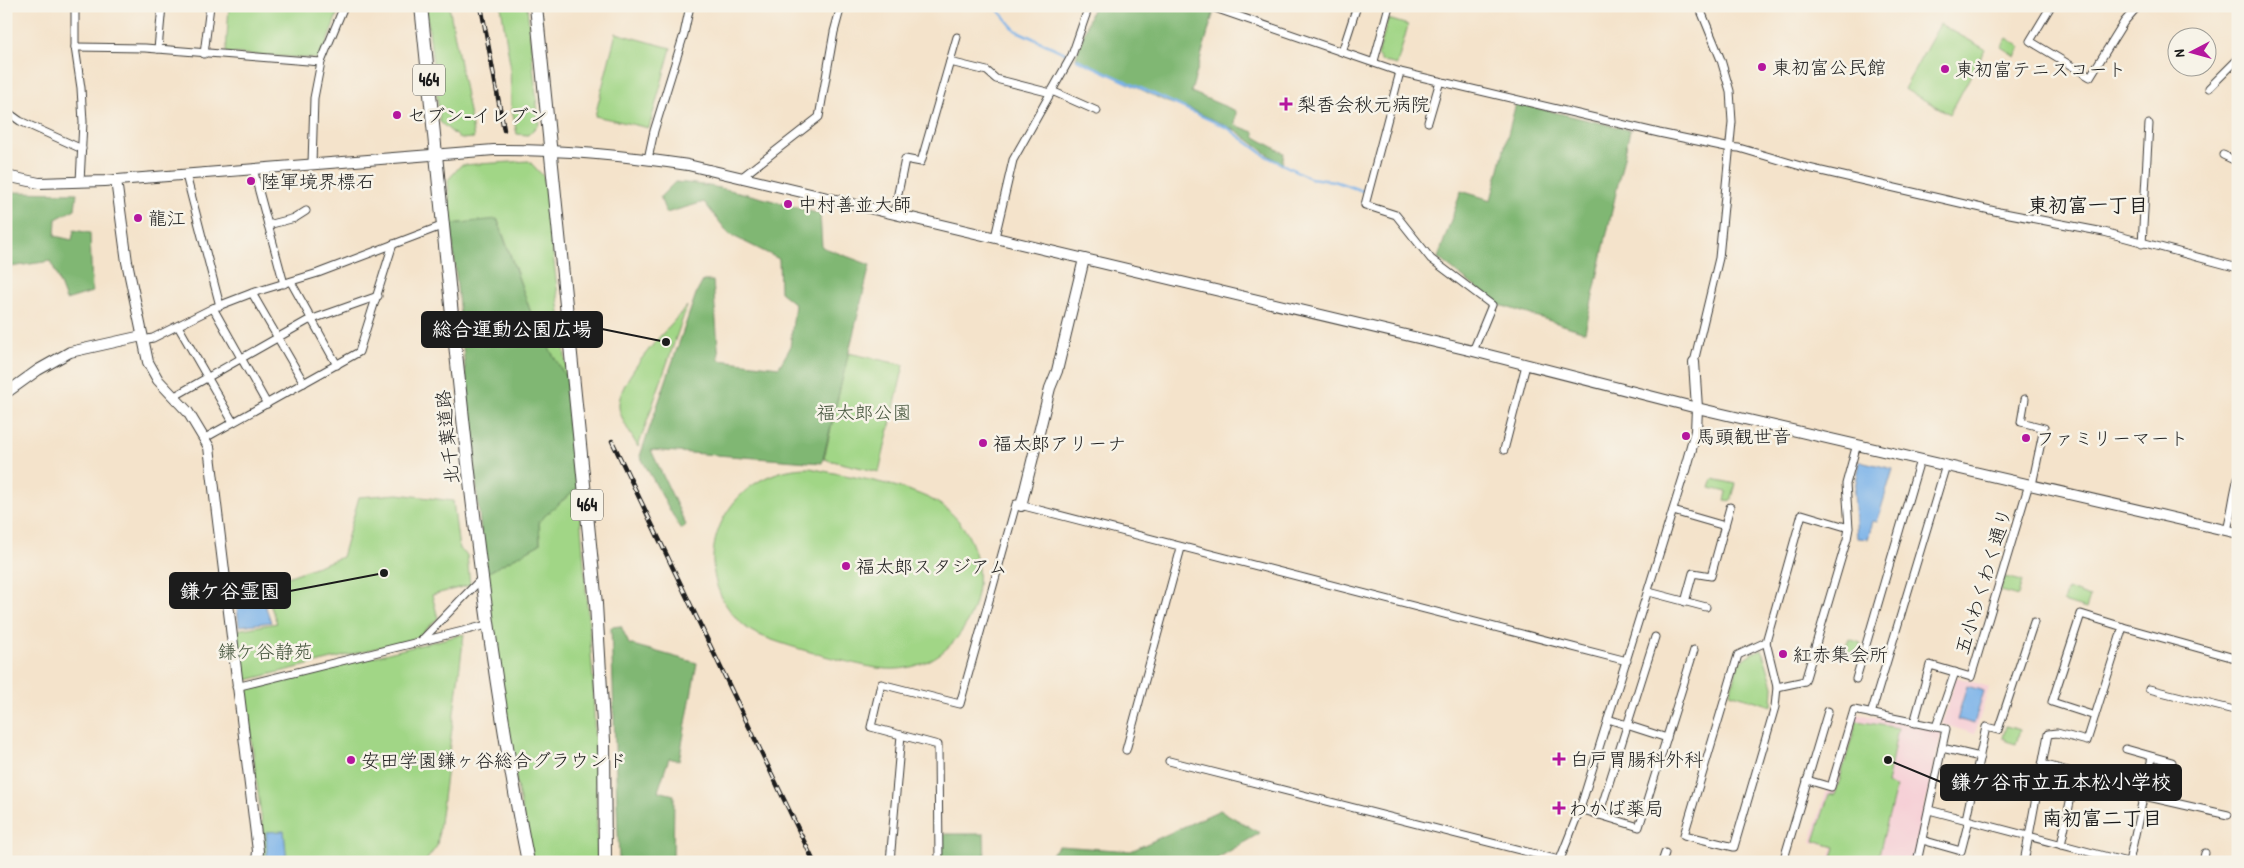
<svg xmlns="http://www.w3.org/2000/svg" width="2244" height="868" font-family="'Patrick Hand','Klee One',sans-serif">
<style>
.built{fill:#f6cfd6}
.green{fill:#a1d686;stroke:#5e7951}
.forest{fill:#80b773;stroke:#4e6a48}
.water{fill:#7ab2e9;stroke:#4b6782}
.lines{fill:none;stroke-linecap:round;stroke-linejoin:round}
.stream{stroke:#7ab2e9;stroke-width:2.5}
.street-casing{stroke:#3c3a36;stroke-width:9}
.secondary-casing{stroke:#3c3a36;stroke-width:12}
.highway-casing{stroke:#3c3a36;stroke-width:14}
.street{stroke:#fff;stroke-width:7}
.secondary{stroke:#fff;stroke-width:10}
.highway{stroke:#fff;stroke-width:12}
.rail-casing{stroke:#1c1c1c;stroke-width:4.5}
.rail{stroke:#f7f3e8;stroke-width:2.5;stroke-dasharray:8;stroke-linecap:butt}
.poi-dot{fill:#b5179e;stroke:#f7f3e8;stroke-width:2}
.labels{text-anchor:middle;stroke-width:5;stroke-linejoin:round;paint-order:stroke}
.shield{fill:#f7f3e8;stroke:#5e5c59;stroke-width:1}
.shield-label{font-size:18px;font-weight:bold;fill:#1c1c1c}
.poi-label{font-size:19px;fill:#1c1c1c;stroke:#f7f3e8;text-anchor:start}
.park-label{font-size:19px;fill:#44543c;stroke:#f7f3e8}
.street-label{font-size:19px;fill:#1c1c1c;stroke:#f7f3e8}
.neighbourhood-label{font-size:20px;font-weight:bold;fill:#1c1c1c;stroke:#f7f3e8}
.leader{fill:none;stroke:#1c1c1c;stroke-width:2}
.callout-dot{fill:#1c1c1c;stroke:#f7f3e8;stroke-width:2}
.callout{fill:#1c1c1c;stroke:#1c1c1c;stroke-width:2}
.callout-label{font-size:20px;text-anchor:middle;font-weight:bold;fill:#fff}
</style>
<rect width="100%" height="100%" fill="#f7f3e8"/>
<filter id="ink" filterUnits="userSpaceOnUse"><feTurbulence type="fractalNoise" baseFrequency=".02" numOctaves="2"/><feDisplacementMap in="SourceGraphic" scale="10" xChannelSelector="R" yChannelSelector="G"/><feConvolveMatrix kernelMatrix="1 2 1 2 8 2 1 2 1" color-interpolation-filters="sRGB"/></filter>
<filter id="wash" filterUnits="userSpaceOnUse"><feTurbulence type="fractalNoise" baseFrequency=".0096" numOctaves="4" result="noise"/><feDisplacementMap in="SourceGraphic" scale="20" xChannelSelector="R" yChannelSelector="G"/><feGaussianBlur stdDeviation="1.12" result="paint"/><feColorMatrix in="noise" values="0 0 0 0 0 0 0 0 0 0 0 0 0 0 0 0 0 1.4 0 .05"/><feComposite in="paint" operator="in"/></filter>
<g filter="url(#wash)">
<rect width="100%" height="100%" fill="#f4e3cb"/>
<g class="built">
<polygon points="1956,677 1989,687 1975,734 1942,724"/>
<polygon points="1858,714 1942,731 1912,862 1828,862 1833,847 1811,842 1827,789 1855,715"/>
</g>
<g class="green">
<polygon points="229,6 340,6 321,59 226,53"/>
<polygon points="426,6 449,6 474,138 460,139 440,122"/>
<polygon points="501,6 527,6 539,124 528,135 517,134 511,105 510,64"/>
<polygon points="1388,19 1408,25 1397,65 1381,61 1378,55"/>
<polygon points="1940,24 1985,49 1950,114 1904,89"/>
<polygon points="616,33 671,48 649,128 595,116"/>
<polygon points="2007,38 2021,47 2015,56 2001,47"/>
<polygon points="529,161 544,177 568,381 535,324 498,220 451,224 448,180 461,165"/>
<path d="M687,306L638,447C632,436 621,420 619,408C616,379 668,329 687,306Z"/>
<polygon points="848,353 904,365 879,472 824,459"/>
<path d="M810,468C848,477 920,485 949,511C1013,569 965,682 877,668C855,665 763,641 748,629C677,573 722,467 810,468Z"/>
<polygon points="1713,479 1736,484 1731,501 1725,500 1727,492 1710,488"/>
<polygon points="578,487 593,679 598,862 533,862 517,786 485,574 540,544 539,521"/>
<polygon points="398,494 453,501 459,549 467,555 470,585 432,595 438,618 417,638 243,681 237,630 277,623 263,586 342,557 359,497"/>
<polygon points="2005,577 2022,581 2018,596 2000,591"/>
<polygon points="2067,589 2090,597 2086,609 2063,602"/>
<polygon points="464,634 437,846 425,862 263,862 263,832 245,689"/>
<polygon points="1849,639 1861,643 1858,651 1853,652 1851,657 1843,654"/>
<path d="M1762,649L1773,686L1772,706L1730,693C1738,666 1734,660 1762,649Z"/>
<polygon points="1857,721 1898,728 1887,784 1896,787 1877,862 1831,862 1835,847 1814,841 1829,794 1835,795"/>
<polygon points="2006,726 2020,730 2016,744 2006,741 2006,739 2003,738"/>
</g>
<g class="forest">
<polygon points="1093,6 1201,6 1214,11 1191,92 1236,111 1235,125 1254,132 1255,137 1284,153 1282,165 1237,131 1190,109 1167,102 1076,58"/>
<polygon points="1516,103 1630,130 1585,332 1497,304 1438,258 1461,191 1491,200"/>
<path d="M675,182C724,185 772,201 820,214L822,247L870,265L822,463L651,450L686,525L681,530L640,456L696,294L703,281H713L719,360L779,367L790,348L795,304L780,292L779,259L729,234L704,202L666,213L660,197Z"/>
<polygon points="6,192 77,193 75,209 56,219 55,236 72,240 74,230 90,233 92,292 66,300 51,261 10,267 6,265"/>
<polygon points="497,219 535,324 568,381 578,487 539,521 540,544 485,574 451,224"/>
<polygon points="621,626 629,644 697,663 679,761 669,758 658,791 674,795 673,862 619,862 611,627"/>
<polygon points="1220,810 1260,833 1211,862 1044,862 1059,846 1131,851"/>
<polygon points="941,834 984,834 985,862 938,862"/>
</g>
<g class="water">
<polygon points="1860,461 1893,469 1877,522 1873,521 1868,539 1857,538 1854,493"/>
<polygon points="260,590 271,622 239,626 236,597"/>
<polygon points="1967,686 1984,691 1974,724 1957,719"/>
<polygon points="284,831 287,862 267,862 266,832"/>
</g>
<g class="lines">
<g class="stream">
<polyline points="995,6 1015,30 1065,53"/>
<polyline points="1077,59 1228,128 1266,156 1310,178 1334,181 1363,191"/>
</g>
</g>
</g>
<g filter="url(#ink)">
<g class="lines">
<g class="street-casing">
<g id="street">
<polyline points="75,6 75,47 81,88 83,122 80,182"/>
<polyline points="1209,6 1400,72 1659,133 1726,147 1739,148 1804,167 1999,212 2104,232 2238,268"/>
<polyline points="2051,6 2030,41 2090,77 2124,22 2138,6"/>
<polyline points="75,47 145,48 321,62"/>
<polyline points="158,49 162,6"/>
<polyline points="1342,52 1357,6"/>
<polyline points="204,54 210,6"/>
<polyline points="1374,61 1389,6"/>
<polyline points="950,62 987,71 996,79 1051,93"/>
<polyline points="1400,72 1365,205 1396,215 1431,259 1492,305 1473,351"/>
<polyline points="2209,88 2238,59"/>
<polyline points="1052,91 1097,111"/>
<polyline points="6,111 20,121 82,149"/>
<polyline points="1428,122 1440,81"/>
<polyline points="2223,155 2238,162"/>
<polyline points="648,159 654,131 684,34 690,6"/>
<polyline points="312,164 314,98 321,62 344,6"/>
<polyline points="253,169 284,284"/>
<polyline points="186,175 220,306"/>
<polyline points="742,177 819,117 834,32 841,6"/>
<polyline points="894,213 905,159 921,162 957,37"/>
<polyline points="268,225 295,218 306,211"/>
<polyline points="995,237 1013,160 1072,55 1089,6"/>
<polyline points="2142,244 2149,124"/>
<polyline points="2236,268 2238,260"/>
<polyline points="291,282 337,365"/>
<polyline points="252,293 304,383"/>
<polyline points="213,308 267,404"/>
<polyline points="178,326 233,422"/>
<polyline points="143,340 153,338 213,308 252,293 318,273 444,225"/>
<polyline points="1694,362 1719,258 1732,122 1730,91 1721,60 1699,6"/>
<polyline points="175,396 307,321 378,296"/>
<polyline points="2025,399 2021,422 2044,428 2032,485"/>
<polyline points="205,438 359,352 393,244"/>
<polyline points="1504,450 1526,365"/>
<polyline points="1673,511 1725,526"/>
<polyline points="1849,528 1802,514 1766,642 1738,655 1684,835 1734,847 1775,707 1777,687 1805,681 1847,539 1849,528 1846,484 1857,444"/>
<path d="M2227,530C2232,512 2233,496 2238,478"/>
<polyline points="1649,592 1706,607"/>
<polyline points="1685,602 1693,573 1711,576 1730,507"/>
<polyline points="2123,627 2238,659"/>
<polyline points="422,640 481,579"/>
<polyline points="1766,642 1777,687"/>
<polyline points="1856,679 1920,460"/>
<polyline points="236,687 487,625"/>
<polyline points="2149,689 2238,711"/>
<polyline points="1871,714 1946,465"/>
<polyline points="1608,719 1667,738"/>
<polyline points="1914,723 1930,665 1971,677 2029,484"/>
<polyline points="1936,727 1955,672"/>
<polyline points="1942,748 1980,757"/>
<polyline points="2126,749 2172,762"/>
<polyline points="1126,750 1181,548"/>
<polyline points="1169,761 1559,860"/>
<polyline points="2042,764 2076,773 2061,845"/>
<polyline points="1807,780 1831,787 1854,710 1946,729 1917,862"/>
<polyline points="2144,796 2228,815"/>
<polyline points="1580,809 1639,827 1694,650"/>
<polyline points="1929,810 2127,862"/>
<polyline points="1599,815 1655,637"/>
<polyline points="1922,840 1961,851 1968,824 1966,819 1986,727 1998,730 2034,622"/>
<polyline points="890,862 901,735"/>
<polyline points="939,862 938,745 871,727 881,684 960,704 1016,504 1627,661"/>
<polyline points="1559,862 1580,809 1685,471"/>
<polyline points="1662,862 1665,853"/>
<polyline points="1783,862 1828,711"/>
<polyline points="2024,862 2048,734 2057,733 2087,741 2123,627 2081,614 2052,702 2095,716"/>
<polyline points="2129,862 2152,757"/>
<polyline points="2203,862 2205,853"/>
</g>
</g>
<g class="secondary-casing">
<g id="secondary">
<path d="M6,176L39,183L105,181L494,150C559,149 623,155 688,165L1473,351L1697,408L2238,533"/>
<polyline points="116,180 127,262 148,362 158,380 188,412 209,447 258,851 257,862"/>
<polyline points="6,393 38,370 70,352 142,336"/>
<polyline points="1685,471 1696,431 1697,408 1694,362"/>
<polyline points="1021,506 1050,388 1057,371 1084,259"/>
</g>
</g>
<g class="highway-casing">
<g id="highway">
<path d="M421,6C451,292 472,580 528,862"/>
<polyline points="536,6 596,604 604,741 605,862"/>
</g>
</g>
<use href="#street" class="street"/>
<use href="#secondary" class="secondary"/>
<use href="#highway" class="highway"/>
<g class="rail-casing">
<g id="rail">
<polyline points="481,6 504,130"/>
<polyline points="612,441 814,862"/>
</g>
</g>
<use href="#rail" class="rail"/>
</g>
</g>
<g class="poi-dot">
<circle cx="1762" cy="67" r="5"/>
<circle cx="1945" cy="69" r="5"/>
<path d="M1283.5 96.5h5v5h5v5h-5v5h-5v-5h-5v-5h5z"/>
<circle cx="397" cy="115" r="5"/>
<circle cx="251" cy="181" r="5"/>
<circle cx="788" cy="204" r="5"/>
<circle cx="138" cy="218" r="5"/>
<circle cx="1686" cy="436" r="5"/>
<circle cx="2026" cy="438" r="5"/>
<circle cx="983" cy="443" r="5"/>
<circle cx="846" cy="566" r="5"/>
<circle cx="1783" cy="654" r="5"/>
<path d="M1556.5 751.5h5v5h5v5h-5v5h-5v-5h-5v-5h5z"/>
<circle cx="351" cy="760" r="5"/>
<path d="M1556.5 800.5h5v5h5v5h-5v5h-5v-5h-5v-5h5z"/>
</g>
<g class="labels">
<g class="shield">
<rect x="413" y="64.5" width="32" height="31" rx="4"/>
<rect x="571" y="489.5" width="32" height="31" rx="4"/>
</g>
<g class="shield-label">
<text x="429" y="86">464</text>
<text x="587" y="511">464</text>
</g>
<g class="poi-label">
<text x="1772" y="74">東初富公民館</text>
<text x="1955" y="76">東初富テニスコート</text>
<text x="1297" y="111">梨香会秋元病院</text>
<text x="407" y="122">セブン-イレブン</text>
<text x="261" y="188">陸軍境界標石</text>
<text x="798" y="211">中村善並大師</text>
<text x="148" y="225">龍江</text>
<text x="1696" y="443">馬頭観世音</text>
<text x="2036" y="445">ファミリーマート</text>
<text x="993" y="450">福太郎アリーナ</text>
<text x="856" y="573">福太郎スタジアム</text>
<text x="1793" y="661">紅赤集会所</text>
<text x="1570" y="766">白戸胃腸科外科</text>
<text x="361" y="767">安田学園鎌ヶ谷総合グラウンド</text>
<text x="1569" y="815">わかば薬局</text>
</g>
<g class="park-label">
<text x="864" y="419">福太郎公園</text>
<text x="265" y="658">鎌ケ谷静苑</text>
</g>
<g class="street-label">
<text transform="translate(447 437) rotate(-96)" y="7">北千葉道路</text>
<text transform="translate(1983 581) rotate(-73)" y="7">五小わくわく通り</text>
</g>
<g class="neighbourhood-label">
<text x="2088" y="212">東初富一丁目</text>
<text x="2102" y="825">南初富二丁目</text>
</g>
</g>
<path class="leader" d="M666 342L602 329M384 573L290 591M1888 760L1941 782"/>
<g class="callout-dot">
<circle cx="666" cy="342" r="5"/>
<circle cx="384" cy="573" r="5"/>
<circle cx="1888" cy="760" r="5"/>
</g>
<g class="callout">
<rect x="422" y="312" width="180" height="35" rx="5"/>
<rect x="170" y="573" width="120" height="35" rx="5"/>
<rect x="1941" y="765" width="240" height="35" rx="5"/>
</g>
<g class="callout-label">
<text x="512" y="336">総合運動公園広場</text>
<text x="230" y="598">鎌ケ谷霊園</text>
<text x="2061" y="789">鎌ケ谷市立五本松小学校</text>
</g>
<rect width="2244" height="868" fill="none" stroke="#f7f3e8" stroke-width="25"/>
<g transform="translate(2192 52) rotate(264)"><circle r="24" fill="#f7f3e8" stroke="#9f9d96"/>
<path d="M0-4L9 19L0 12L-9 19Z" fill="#b5179e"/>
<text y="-8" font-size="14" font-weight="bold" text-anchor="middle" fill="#1c1c1c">N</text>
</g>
</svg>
